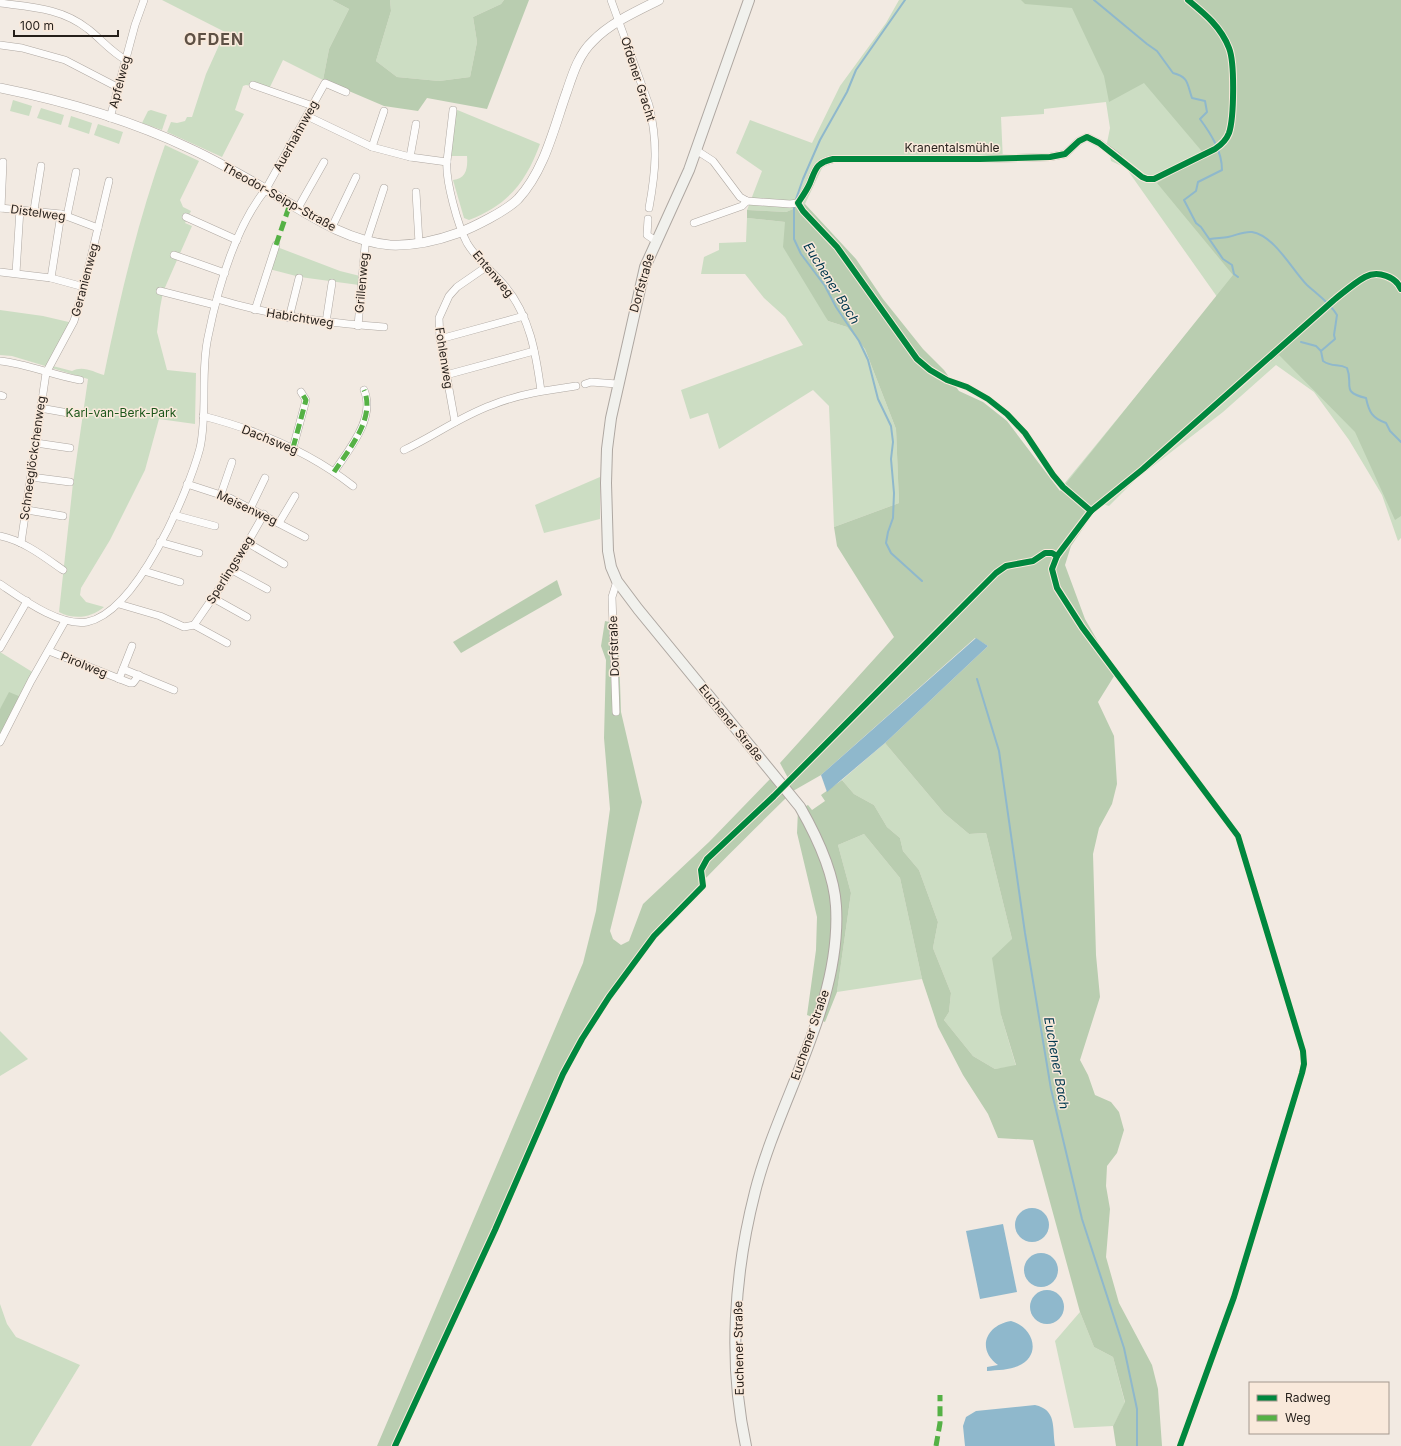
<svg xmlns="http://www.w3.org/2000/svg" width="1401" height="1446" font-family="Inter,sans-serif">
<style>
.green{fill:#ccddc3}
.forest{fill:#b9cdb0}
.water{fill:#8fb8cc}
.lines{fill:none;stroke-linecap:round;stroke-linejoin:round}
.stream{stroke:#8fb8cc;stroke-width:2}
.minor-casing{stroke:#aea7a1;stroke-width:8}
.tertiary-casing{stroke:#aea7a1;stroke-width:10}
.secondary-casing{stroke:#aea7a1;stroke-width:12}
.minor{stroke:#fdfcfb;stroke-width:7}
.tertiary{stroke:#fdfcfb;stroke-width:9}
.secondary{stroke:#f1f1ed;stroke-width:10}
.quiet{stroke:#55b145;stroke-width:5;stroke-dasharray:10 5;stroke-linecap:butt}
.cycleway-casing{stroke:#f9e9db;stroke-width:8}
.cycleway{stroke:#00873e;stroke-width:6}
.labels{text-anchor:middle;stroke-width:3;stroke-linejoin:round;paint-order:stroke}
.street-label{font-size:12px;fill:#251f1a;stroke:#f9e9db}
.park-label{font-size:12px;fill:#1c561a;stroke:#f9e9db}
.water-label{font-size:13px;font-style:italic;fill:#00384e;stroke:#f9e9db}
.district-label{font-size:16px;font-weight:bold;letter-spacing:1px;fill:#5e5145;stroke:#f9e9db}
</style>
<rect width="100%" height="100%" fill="#f2eae2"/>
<g class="green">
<polygon points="162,0 332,0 349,9 329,49 323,80 283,60 269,89 246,85 243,86 235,110 244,114 222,157 167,132 171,122 177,123 185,121 187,117 192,117 206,74 225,32"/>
<polygon points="390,0 504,0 501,4 473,17 477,42 470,77 439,81 397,77 376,61 391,11"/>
<polygon points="899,0 1179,0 1401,303 1401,538 1398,541 1382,495 1349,440 1314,392 1276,365 1223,412 1135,480 1109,506 1099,503 1064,484 1186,335 1220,301 1126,168 1111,161 1107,143 1110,128 1106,102 1044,109 1044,114 1001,117 1003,162 835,162 823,166 805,204 786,212 747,210 762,171 736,153 750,120 812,143 840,86 886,23"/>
<polygon points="13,100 32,106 29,116 10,111"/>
<polygon points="41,108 64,115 61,125 37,118"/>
<path d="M455,109L540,144C526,182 508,205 469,220L464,218L453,180C466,179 468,168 467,156H450Z"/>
<polygon points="151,110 167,115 162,130 142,123 148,111"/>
<polygon points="71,116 92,123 89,134 68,127"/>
<polygon points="98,124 123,132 119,144 94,135"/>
<path d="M165,145L199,161L180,200L183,207L191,211L185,223L192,226L163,292L160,308L157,332L167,370L196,373L195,424L159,419L145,470L110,540L81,588L80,595L86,602L104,607C91,618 74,620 59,612L73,483L88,379L12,356L0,355V310L43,316L73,323L49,365L72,371C83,365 94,372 104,375C120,297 138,220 165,145Z"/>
<polygon points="747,218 785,222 828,321 847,327 865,349 896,429 899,503 834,527 829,406 813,390 719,449 708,413 690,419 681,390 803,345 785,317 764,298 745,274 701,274 704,257 719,250 719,243 746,242"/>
<polygon points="277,247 340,271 360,276 359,285 300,277 269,269"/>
<polygon points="600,477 600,519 544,533 535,505"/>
<polygon points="0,652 34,673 21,697 0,709"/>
<polygon points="885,743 944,813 969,834 986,833 1012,939 1001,1015 1016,1066 995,1069 973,1056 944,1020 949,1012 951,993 933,948 938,922 919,870 903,851 900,838 887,827 874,805 854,794 842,780"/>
<polygon points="864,834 900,878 922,979 837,992 851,893 838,845"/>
<polygon points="0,1031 28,1059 0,1076"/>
<polygon points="0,1304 7,1324 16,1337 80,1365 31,1446 0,1446"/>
<polygon points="1080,1312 1094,1347 1113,1357 1125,1403 1113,1426 1074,1428 1055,1341"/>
</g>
<g class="forest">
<polygon points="332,0 390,0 391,11 376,61 397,77 439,81 470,77 477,42 473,17 501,4 504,0 529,0 487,109 427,98 418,111 384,106 323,80 329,49 349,9"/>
<polygon points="1021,0 1401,0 1401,516 1395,520 1355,432 1279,355 1105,496 1071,546 1065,565 1085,619 1116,673 1098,702 1114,736 1117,784 1112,804 1099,828 1093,854 1096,955 1100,997 1080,1060 1088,1075 1095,1095 1111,1102 1119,1112 1124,1130 1117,1153 1107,1166 1106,1186 1110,1209 1106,1257 1119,1303 1152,1365 1158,1389 1162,1446 1116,1446 1113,1426 1125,1402 1113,1357 1094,1347 1080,1312 1033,1140 998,1138 988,1114 963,1075 938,1027 922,979 900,878 864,834 838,845 851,893 837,992 825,1022 807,1015 816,950 817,917 797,833 798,810 808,805 812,810 825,801 821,795 842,780 854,794 874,805 887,827 900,838 903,851 919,870 938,922 933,948 951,993 949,1012 944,1020 973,1056 995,1069 1016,1065 1001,1015 992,958 1012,939 986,833 969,834 944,813 885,743 988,646 975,638 821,775 793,791 785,781 788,778 780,763 894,637 837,546 834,527 899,503 896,429 865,349 847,327 828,321 783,247 785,222 747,218 747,210 786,212 805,204 856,259 883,299 923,349 944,370 959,391 983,402 1007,421 1060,491 1233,275 1157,183 1205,155 1144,83 1109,102 1104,76 1072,8 1025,4"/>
<polygon points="557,580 562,595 461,653 453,642"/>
<path d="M605,621L618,624L621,712L642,802L610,931L613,939L621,945L629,941L643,904L709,842L771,778L788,796C713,870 636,943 581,1035C554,1080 537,1131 516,1179C476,1269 434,1357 392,1446H377L583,963L596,911L610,809L604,738L606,660L601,646Z"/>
<polygon points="9,692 21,697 0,737 0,709"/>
</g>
<g class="water">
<polygon points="976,638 988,646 885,743 827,792 821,775"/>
<circle cx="1032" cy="1225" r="17"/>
<polygon points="1003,1224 1017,1292 980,1299 966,1231"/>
<circle cx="1041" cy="1270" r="17"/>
<circle cx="1047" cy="1307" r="17"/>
<path d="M1011,1321C1033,1327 1043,1355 1018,1366C1010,1370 997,1370 987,1371V1367L998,1365C976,1349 986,1325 1011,1321Z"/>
<path d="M1035,1405C1057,1410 1052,1427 1055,1446H965L963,1426L966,1417L976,1411Z"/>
</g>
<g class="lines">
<g class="stream">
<path d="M1094,0L1147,44L1157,51L1173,73C1189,77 1187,84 1192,98L1205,101L1207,112L1200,119C1211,134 1222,151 1222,170L1198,182L1196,191L1184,200L1196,223L1201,227L1223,259L1232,265L1234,274L1238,277"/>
<polyline points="795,202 803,179 820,140 847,92 856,70 905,0"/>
<polyline points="794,206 794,239 801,254 825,286 836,307 859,341 868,360 878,399 891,426 893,442 891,459 894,493 893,518 888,532 886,543 891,553 922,581"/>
<path d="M1210,239C1216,238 1223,238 1228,237C1237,235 1244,231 1252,232C1275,236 1292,270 1307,285C1317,294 1330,303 1337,315L1334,335L1335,339L1321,351"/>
<path d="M1301,342L1316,346L1321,351L1323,361C1333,368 1338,363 1347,368C1354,385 1340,392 1366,398C1369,412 1372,418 1386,423L1390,431L1401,442"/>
<polyline points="977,679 999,751 1025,933 1051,1089 1082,1219 1124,1348 1137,1409 1137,1446"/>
</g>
<g class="minor-casing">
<g id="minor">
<path d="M611,0L649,105C658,143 656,170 649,208"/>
<path d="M0,3C31,7 62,8 88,29C101,39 111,52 126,60"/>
<polyline points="0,45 22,48 65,60 119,88"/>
<polyline points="253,85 313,106"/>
<path d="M453,110C451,127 449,144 447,161C445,180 458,226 467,243C477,260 492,271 505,286C530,316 536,354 541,391"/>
<polyline points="307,116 372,147 410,157 447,162"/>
<polyline points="110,118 135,25 144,0"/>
<polyline points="372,147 384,111"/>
<path d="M696,150L713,161L740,197L747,201L790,204L798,203C802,197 807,190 810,183C816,168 816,163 833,159H980L1050,157L1065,154L1079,141L1087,137L1099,143L1118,157"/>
<polyline points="410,157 416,124"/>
<polyline points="416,192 419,243"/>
<polyline points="0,208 61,214 98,228"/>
<polyline points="1,208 3,162"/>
<polyline points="298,208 324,162"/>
<polyline points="34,210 41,166"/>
<polyline points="67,216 76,172"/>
<polyline points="186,217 237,240"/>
<polyline points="648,219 647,235 656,241"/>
<polyline points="694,223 742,206 747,201"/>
<polyline points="332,227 356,177"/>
<polyline points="174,255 225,273"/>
<polyline points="0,272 51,278 84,287"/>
<polyline points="16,273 20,209"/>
<polyline points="51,278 61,214"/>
<polyline points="160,291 215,305"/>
<path d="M217,299C272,316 327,323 384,327"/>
<polyline points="255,310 276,245"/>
<polyline points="289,318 299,278"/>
<polyline points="326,322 332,283"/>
<polyline points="358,326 365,246 384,188"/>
<polyline points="440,339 524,316"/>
<path d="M0,361C28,364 52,375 80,380"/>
<polyline points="446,375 534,351"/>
<polyline points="585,384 591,382 617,384"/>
<polyline points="0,395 3,396"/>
<polyline points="40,408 74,414"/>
<path d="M203,416C257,430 309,451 353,486"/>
<polyline points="455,422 440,339 439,318 449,296 457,287 486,267"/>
<polyline points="36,443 70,448"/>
<polyline points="293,448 306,400 301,392"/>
<path d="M404,450C434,436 461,416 492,405C519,394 548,390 576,386"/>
<path d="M334,472C349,449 376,418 364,390"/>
<polyline points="31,477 70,482"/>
<polyline points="187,484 230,498 305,537"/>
<polyline points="221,494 232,462"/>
<polyline points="251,507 265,478"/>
<polyline points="27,510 63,516"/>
<polyline points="174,515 215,526"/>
<polyline points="279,523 295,496"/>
<path d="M0,536C24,541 43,556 63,570"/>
<polyline points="160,542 199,553"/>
<polyline points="21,543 46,373 74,321 84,287 109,181"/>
<polyline points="248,543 284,564"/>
<polyline points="232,570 267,589"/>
<polyline points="144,571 180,582"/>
<path d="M0,584C21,598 60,627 87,622C137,612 188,493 200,448C208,411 200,373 208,337C218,287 234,229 266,189L325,83L346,92"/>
<polyline points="213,598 247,617"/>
<polyline points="119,604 160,616 184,627 194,625 227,643"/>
<polyline points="194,625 232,570 264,514"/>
<polyline points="0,648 27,601"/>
<polyline points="49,651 130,683 133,683 139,675"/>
<polyline points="123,669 174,690"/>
<polyline points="119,679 132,646"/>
<polyline points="616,712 612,597 617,581"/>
<polyline points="0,742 31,681 65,621"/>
</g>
</g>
<g class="tertiary-casing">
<path id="tertiary" d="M0,88C65,101 132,121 191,149C217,161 243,176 267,190C305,212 344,241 390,245C413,246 436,241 458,233C474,227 506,211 518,199C545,170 554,127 567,91C573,73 579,54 593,41C610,23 637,11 659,0"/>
</g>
<g class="secondary-casing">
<path id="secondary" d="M746,1446C728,1363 734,1274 755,1192C778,1100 842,1004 836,906C834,873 816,835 800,807L638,609L617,581L611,567L608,551L606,483L607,449L611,418L645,267L689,170L749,0"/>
</g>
<use href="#minor" class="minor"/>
<use href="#tertiary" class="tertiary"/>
<use href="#secondary" class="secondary"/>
<g class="quiet">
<polyline points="276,245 290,204"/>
<polyline points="293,448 306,400 301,392"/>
<path d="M334,472C349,449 376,418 364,390"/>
<polyline points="936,1446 940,1423 940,1395"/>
</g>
<g class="cycleway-casing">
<g id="cycleway">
<path d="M1091,511L1063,487L1053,475L1025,433L1007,414L988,399L967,387L947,380L930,370L917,359L837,247L803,211L798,203C802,197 807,190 810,183C816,168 816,163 833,159H980L1050,157L1065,154L1079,141L1087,137L1099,143L1142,177L1147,179H1154L1215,149C1221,145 1226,141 1229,133C1234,118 1235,63 1229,48C1221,27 1205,14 1188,0"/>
<polyline points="395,1446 495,1230 563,1074 582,1039 609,997 654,936 703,886 701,870 707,859 774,796 996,573 1006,566 1033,561 1045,553 1052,553 1057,556"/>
<path d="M1180,1446L1234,1297L1302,1073L1304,1064L1303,1051L1238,836L1082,627L1057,588L1052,569L1057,556L1091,511L1143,469L1334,300C1344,292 1354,283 1365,277C1378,270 1396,277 1401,289"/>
</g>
</g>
<use href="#cycleway" class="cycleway"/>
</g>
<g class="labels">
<g class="street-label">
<text transform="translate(638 79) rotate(72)" y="4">Ofdener Gracht</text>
<text transform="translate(120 82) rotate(-75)" y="4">Apfelweg</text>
<text transform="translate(296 136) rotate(-61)" y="4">Auerhahnweg</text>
<text x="952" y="152">Kranentalsmühle</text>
<text transform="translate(279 197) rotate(29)" y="4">Theodor-Seipp-Straße</text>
<text transform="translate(38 213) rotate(8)" y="4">Distelweg</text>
<text transform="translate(493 274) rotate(50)" y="4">Entenweg</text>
<text transform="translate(85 280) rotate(-75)" y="4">Geranienweg</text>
<text transform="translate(362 283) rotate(-85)" y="4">Grillenweg</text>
<text transform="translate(642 283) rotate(-74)" y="4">Dorfstraße</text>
<text transform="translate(300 318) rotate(9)" y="4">Habichtweg</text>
<text transform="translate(444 358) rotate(81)" y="4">Fohlenweg</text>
<text transform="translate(270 440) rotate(22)" y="4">Dachsweg</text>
<text transform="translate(33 458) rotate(-82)" y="4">Schneeglöckchenweg</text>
<text transform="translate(247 508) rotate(25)" y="4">Meisenweg</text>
<text transform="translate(230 570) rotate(-58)" y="4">Sperlingsweg</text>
<text transform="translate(614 646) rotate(-92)" y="4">Dorfstraße</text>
<text transform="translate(84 665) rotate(22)" y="4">Pirolweg</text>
<text transform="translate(731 723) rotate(51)" y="4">Euchener Straße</text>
<text transform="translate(810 1035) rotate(-71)" y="4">Euchener Straße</text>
<text transform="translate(739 1348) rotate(-91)" y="4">Euchener Straße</text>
</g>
<g class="park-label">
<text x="121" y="417">Karl-van-Berk-Park</text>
</g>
<g class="water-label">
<text transform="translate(832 283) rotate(58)" y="5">Euchener Bach</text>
<text transform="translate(1057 1063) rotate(80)" y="5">Euchener Bach</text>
</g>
<g class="district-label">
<text x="214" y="45">OFDEN</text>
</g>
</g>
<rect x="1249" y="1382" width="140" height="52" fill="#f9e9db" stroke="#a4988e"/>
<rect x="1257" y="1395" width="20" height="6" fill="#00873e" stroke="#a4988e"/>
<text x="1285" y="1402" font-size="12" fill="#251f1a">Radweg</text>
<rect x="1257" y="1415" width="20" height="6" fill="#55b145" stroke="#a4988e"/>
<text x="1285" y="1422" font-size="12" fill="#251f1a">Weg</text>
<path d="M14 30v6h104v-6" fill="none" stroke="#251f1a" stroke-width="2"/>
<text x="20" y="30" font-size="12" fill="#251f1a" stroke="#f9e9db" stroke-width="3" paint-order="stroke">100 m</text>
</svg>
